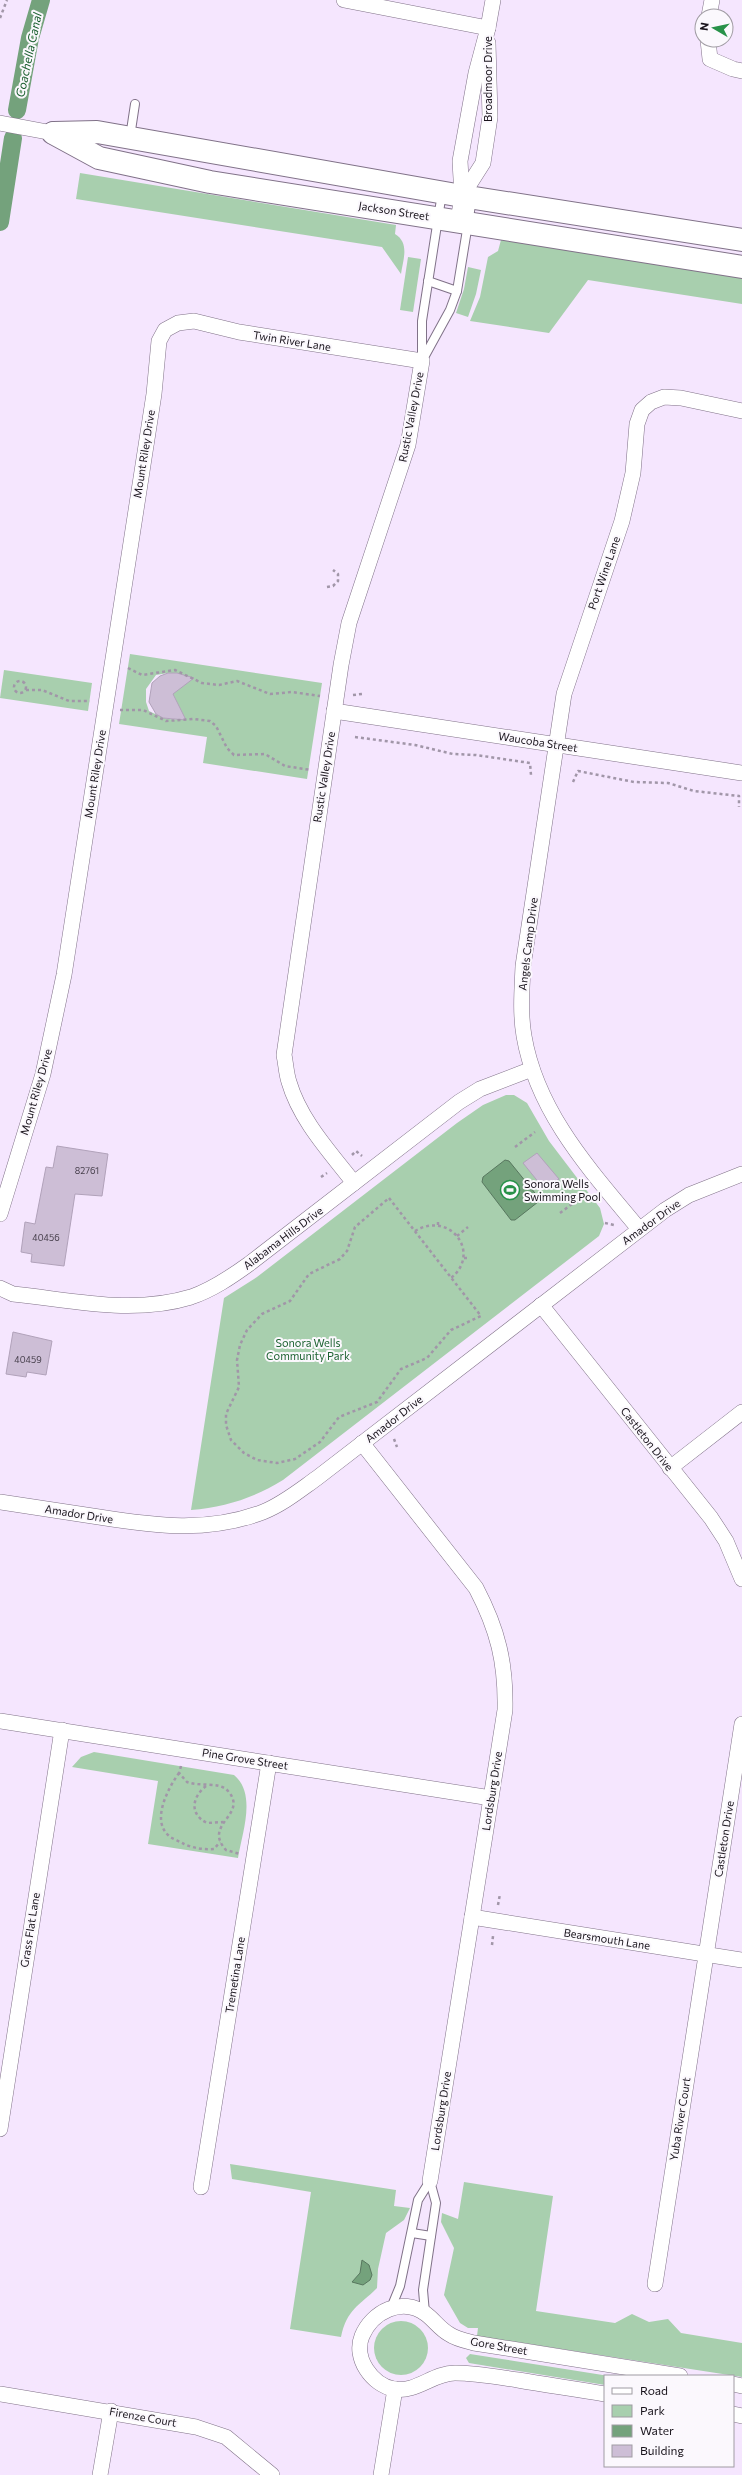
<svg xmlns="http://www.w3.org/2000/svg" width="742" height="2475" font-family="Commissioner,sans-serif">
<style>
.green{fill:#a8cfae;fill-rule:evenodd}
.water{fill:#74a27c;stroke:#58775f}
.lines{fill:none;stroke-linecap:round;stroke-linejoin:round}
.canal{stroke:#74a27c;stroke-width:18}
.building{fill:#cdbed6;stroke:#b1a2ba}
.lane-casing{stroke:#807288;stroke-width:10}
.street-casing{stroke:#807288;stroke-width:16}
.secondary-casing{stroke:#807288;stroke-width:24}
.path{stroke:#a196a8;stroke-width:2.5;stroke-dasharray:3 3;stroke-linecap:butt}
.lane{stroke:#fff;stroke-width:8}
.street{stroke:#fff;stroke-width:15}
.secondary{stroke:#fff;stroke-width:22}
.labels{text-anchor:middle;stroke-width:4;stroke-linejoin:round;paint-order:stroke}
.number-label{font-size:9px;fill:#453e4a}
.street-label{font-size:11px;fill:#18131b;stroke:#fbf8fd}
.poi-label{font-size:11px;fill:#18131b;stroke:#fbf8fd;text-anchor:start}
.park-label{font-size:11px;fill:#1e6332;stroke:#fbf8fd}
.water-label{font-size:12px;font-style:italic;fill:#185e2d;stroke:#fbf8fd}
</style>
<rect width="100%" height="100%" fill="#f5e6fe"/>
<g class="green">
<path d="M80,173L396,225L395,234C410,243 403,260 401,274L382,247L76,199Z"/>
<polygon points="501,240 742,278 742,304 588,280 549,333 470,321 480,297 488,257 498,251"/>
<polygon points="408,257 421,259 413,312 400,310"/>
<polygon points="468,267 481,270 476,294 468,317 456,313 464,289"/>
<path d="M130,654L322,683L307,779L203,763L207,737L119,724ZM168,673H177L191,680L161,701L184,718C170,722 162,717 149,711L146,702V689L156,675Z"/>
<polygon points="4,670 92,683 88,711 0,698"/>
<path d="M506,1095H514L527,1103L549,1141L600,1208L604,1224L599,1236L283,1480C254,1498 225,1507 191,1510L224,1298L257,1277L457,1123L483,1105Z"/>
<path d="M94,1752L234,1775C257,1794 242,1833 238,1858L148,1844L158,1781L72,1767L81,1757Z"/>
<path d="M230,2164L396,2190L394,2206L410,2208L404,2220L386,2233L378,2269L377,2288C359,2306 347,2309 341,2337L290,2329L311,2192L232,2179Z"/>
<polygon points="464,2182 553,2196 536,2311 615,2323 632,2314 649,2322 668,2319 681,2333 742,2343 742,2377 477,2336 478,2328 468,2328 460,2323 444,2295 454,2248 441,2222 442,2213 458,2219"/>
<circle cx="401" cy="2348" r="27"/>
<polygon points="470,2354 609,2376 605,2376 605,2385 469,2363 466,2358"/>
</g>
<g class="water">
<polygon points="505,1160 509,1161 539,1198 538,1202 515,1220 511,1220 482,1182 483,1177"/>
<polygon points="362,2260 369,2265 372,2275 370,2280 363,2285 352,2282 360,2273"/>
</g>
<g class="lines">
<g class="canal">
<polyline points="17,110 30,38 41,0"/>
<polyline points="0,222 13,138"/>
</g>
</g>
<g class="building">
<polygon points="168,673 177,673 194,678 173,694 186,720 163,718 156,714 149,702 152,683 160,676"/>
<polygon points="57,1146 108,1154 102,1196 75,1194 64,1266 31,1262 32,1254 21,1252 25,1222 35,1224 46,1167 53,1168"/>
<polygon points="537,1153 559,1179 544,1189 523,1163"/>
<polygon points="13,1332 52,1341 46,1375 27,1372 26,1377 6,1374"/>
</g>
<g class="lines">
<g class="lane-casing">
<g id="lane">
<polyline points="130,137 135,104"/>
<polyline points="428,281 457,291"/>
<polyline points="422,360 422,321 442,193"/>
<polyline points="422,361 450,310 457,291 472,199"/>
<polyline points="412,2233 431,2236"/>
<polyline points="391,2308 400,2286 418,2200 430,2181"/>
<polyline points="425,2313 423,2290 436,2203 430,2181"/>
</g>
</g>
<g class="street-casing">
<g id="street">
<polyline points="344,0 488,28"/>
<polyline points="709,16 712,0"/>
<polyline points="708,40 710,59 733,69 742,71"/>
<polyline points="0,123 53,133"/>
<polyline points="462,196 483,163 490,117 488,43"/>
<polyline points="458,221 462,196 460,161 476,73 488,28 493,0"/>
<polyline points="334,711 742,773"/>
<path d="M0,1214L43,1074L64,975L154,394L159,341L165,330L178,323L194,321L239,332L422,361L408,445L349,623L341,665L284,1055C286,1064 286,1073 289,1082C300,1120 330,1152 354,1183"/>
<path d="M639,1229C591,1171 537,1113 524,1036C520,1013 522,990 523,966L564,694L622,521L633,473L637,424L642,410L651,402L664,397L681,398L742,411"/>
<path d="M0,1288L13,1294C72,1300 132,1315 191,1297C212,1290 231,1277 249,1264L459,1102L480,1089L532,1069"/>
<polyline points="541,1305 711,1518 726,1541 742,1579"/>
<path d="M362,1443L476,1588C498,1630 506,1663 505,1710L430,2181"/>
<polyline points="670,1468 742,1412"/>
<path d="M0,1502C33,1507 66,1512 99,1517C156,1526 208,1533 263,1512C283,1504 300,1490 317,1478L665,1210L689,1195L742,1174"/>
<polyline points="0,1721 491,1798"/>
<polyline points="472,1917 742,1960"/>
<polyline points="0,2129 62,1730"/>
<polyline points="201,2187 269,1763"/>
<polyline points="655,2284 742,1724"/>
<polyline points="733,2384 742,2386"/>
<polyline points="0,2394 196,2427 226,2437 272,2475"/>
<path d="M605,2394C576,2389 547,2385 518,2380C497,2377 476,2373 455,2373C433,2373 416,2393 394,2389C372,2385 353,2358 362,2336C372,2312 402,2296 426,2314C434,2320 440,2329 449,2334C456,2339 466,2341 474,2343L680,2376"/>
<polyline points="733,2414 742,2416"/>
<polyline points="100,2475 111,2411"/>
<polyline points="381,2475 395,2389"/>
</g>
</g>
<g class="secondary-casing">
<g id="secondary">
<polyline points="53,133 99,158 210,182 742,267"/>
<polyline points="54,133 97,132 462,196 742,240"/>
</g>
</g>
<g class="path">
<polyline points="0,18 7,0"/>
<polyline points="327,587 333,586 338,581 338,574 333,570"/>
<polyline points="128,668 142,675 175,670 202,683 219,685 237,681 270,694 292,692 320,696"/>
<circle cx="20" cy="687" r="6"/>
<polyline points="26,690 42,690 69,701 90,701"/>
<polyline points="353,695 362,694"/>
<polyline points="120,710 143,710 166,721 194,719 210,721 216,726 227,748 234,755 265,754 285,766 311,770"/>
<polyline points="355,737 415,745 453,754 476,755 530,763 531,775"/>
<polyline points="573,782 578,771 634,782 668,783 694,791 739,796 739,807"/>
<polyline points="515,1147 535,1132"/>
<polyline points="352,1155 356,1151 362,1156"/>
<polyline points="321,1177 327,1173"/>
<polygon points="389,1198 481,1316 451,1330 427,1358 401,1369 377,1402 339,1417 320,1442 295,1459 277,1463 257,1460 244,1453 231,1440 226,1425 226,1414 239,1387 237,1360 240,1345 247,1330 262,1314 290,1301 309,1274 340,1259 347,1251 355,1227"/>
<polyline points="560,1213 584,1195"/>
<polyline points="605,1223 614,1225"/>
<polyline points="438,1225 438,1221"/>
<path d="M415,1231C450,1210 482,1253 451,1278"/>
<polyline points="457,1236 468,1227"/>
<polyline points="464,1258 468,1258"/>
<polyline points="394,1439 397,1447"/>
<path d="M181,1766L179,1773L187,1782C199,1787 219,1781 228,1791C249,1815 202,1824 226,1850L240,1854"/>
<path d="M179,1773C169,1787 151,1819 168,1835C172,1839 179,1841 184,1844C193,1848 204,1850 214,1849L220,1842"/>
<path d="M206,1786C192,1797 189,1814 207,1823L223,1822"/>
<polyline points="498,1905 500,1894"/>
<polyline points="492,1945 493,1936"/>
</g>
<use href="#lane" class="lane"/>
<use href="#street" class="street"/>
<use href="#secondary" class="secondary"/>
</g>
<defs>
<g id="stadium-ring" transform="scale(1)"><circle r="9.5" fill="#fbf8fd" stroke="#289249" stroke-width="1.5"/><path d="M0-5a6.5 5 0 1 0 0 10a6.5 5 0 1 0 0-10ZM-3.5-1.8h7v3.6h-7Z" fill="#289249"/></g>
</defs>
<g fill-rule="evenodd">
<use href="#stadium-ring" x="510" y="1190"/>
</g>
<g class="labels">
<g class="number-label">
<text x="87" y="1174">82761</text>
<text x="46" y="1241">40456</text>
<text x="28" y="1363">40459</text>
</g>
<g class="street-label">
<text transform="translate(488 79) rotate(-90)" y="4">Broadmoor Drive</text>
<text transform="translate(394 211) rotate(9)" y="4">Jackson Street</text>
<text transform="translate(292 341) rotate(9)" y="4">Twin River Lane</text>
<text transform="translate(411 417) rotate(-79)" y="4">Rustic Valley Drive</text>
<text transform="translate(144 454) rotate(-81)" y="4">Mount Riley Drive</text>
<text transform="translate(604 573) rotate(-71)" y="4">Port Wine Lane</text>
<text transform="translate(538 742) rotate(9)" y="4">Waucoba Street</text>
<text transform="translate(95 774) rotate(-81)" y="4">Mount Riley Drive</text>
<text transform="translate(324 777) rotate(-81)" y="4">Rustic Valley Drive</text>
<text transform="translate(528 944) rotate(-83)" y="4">Angels Camp Drive</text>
<text transform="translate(36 1092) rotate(-74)" y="4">Mount Riley Drive</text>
<text transform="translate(651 1222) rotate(-36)" y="4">Amador Drive</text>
<text transform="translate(283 1238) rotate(-37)" y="4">Alabama Hills Drive</text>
<text transform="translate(394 1419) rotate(-38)" y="4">Amador Drive</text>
<text transform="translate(647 1439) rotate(52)" y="4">Castleton Drive</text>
<text transform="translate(79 1514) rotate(9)" y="4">Amador Drive</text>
<text transform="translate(245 1759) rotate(9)" y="4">Pine Grove Street</text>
<text transform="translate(492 1791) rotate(-81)" y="4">Lordsburg Drive</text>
<text transform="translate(724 1839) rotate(-81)" y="4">Castleton Drive</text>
<text transform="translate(30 1930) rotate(-81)" y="4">Grass Flat Lane</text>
<text transform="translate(607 1939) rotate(9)" y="4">Bearsmouth Lane</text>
<text transform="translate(235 1975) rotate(-81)" y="4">Tremetina Lane</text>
<text transform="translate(441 2111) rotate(-81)" y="4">Lordsburg Drive</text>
<text transform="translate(680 2119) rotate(-81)" y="4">Yuba River Court</text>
<text transform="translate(499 2346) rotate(10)" y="4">Gore Street</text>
<text transform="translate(143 2417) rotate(10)" y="4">Firenze Court</text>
</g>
<g class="poi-label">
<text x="524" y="1188">Sonora Wells<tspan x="524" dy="13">Swimming Pool</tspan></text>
</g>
<g class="park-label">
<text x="308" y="1347">Sonora Wells<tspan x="308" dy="13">Community Park</tspan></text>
</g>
<g class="water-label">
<text transform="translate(29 55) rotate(-78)" y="4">Coachella Canal</text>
</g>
</g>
<rect x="604" y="2375" width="130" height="92" fill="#fbf8fd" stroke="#a09ca3"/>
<rect x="612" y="2388" width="20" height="6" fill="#ffffff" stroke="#a09ca3"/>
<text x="640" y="2395" font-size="12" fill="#18131b">Road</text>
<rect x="612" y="2405" width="20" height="12" fill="#a8cfae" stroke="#a09ca3"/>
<text x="640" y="2415" font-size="12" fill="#18131b">Park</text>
<rect x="612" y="2425" width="20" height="12" fill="#74a27c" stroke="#a09ca3"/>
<text x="640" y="2435" font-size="12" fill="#18131b">Water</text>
<rect x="612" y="2445" width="20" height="12" fill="#cdbed6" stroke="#a09ca3"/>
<text x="640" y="2455" font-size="12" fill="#18131b">Building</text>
<g transform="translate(714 28) rotate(279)"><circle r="19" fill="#fbf8fd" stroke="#a09ca3"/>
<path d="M0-3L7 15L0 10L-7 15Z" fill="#289249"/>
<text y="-6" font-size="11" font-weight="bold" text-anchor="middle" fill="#18131b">N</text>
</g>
</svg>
